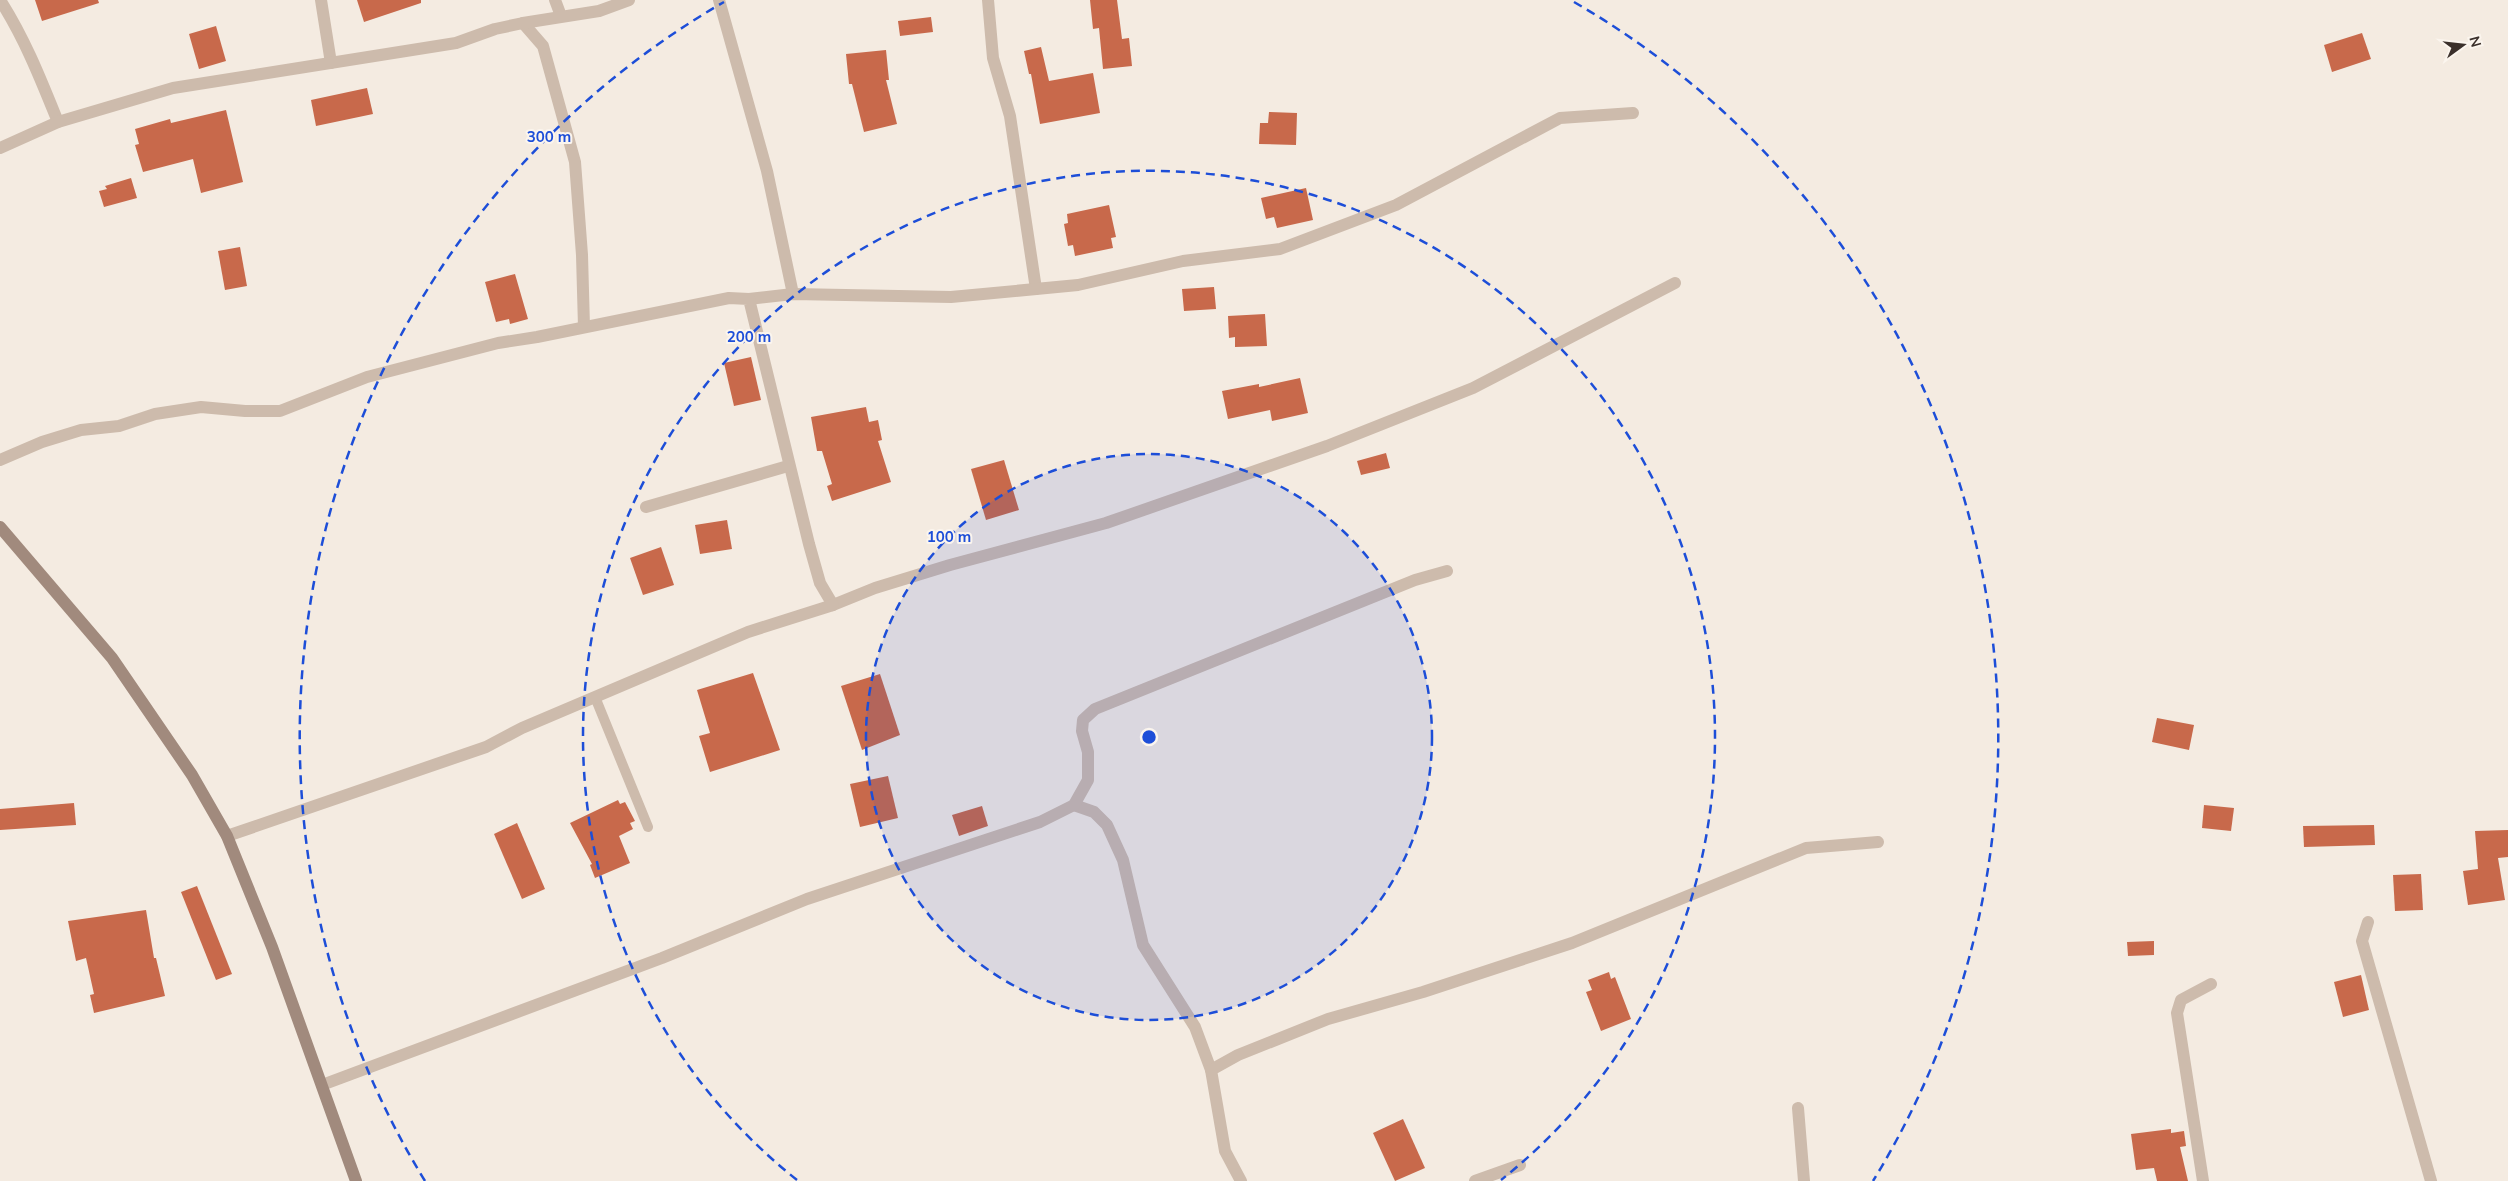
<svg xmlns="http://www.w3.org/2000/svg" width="2508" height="1181" font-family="Mulish,sans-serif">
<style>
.building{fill:#c8694b}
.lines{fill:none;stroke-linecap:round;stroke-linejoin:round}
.lane{stroke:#cdbbac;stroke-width:10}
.street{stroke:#cdbbac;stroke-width:12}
.secondary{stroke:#a18a7d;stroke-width:12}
.ring{fill:none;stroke:#1d4ed8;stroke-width:2.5;stroke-dasharray:9 6}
.centre{fill:#1d4ed8;stroke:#fbf5ee;stroke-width:2.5}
.ring-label{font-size:15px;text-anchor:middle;font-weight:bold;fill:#1d4ed8;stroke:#fbf5ee;stroke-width:4;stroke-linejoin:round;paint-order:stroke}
</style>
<rect width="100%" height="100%" fill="#f4ebe1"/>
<g class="building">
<polygon points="35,0 98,0 99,3 42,21"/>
<polygon points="357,0 421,0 421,3 364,22"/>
<polygon points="1090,0 1117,0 1122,39 1129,38 1132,66 1103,69 1099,28 1093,29"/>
<polygon points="931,17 933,32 900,36 898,21"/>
<polygon points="216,26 226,61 199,69 189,34"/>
<polygon points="2362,33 2371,59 2332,72 2324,45"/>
<polygon points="1041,47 1049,81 1093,73 1100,113 1040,124 1031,74 1029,74 1024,51"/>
<polygon points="886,50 889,80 886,80 897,124 864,132 852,84 849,84 846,54"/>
<polygon points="367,88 373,114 316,126 311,100"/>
<polygon points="226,110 243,182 201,193 193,159 143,172 135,145 139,144 135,129 170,119 171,123"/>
<polygon points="1269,112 1297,113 1296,145 1259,144 1260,123 1268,123"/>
<polygon points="131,178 137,198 104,207 99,191 107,189 105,186"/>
<polygon points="1306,188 1313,220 1277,228 1274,217 1266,219 1261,198"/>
<polygon points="1109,205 1116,237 1111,238 1113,248 1075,256 1073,245 1068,246 1064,224 1068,223 1067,214"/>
<polygon points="240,247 247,286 225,290 218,251"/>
<polygon points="515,274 528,319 510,324 509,319 496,322 485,282"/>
<polygon points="1214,287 1216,309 1184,311 1182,289"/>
<polygon points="1265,314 1267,346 1235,347 1235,337 1229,338 1228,316"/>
<polygon points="751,357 761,400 734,406 724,363"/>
<polygon points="1300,378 1308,413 1272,421 1270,410 1228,419 1222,391 1259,384 1259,387"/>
<polygon points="866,407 869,422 878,420 882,440 878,441 891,482 832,501 827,486 832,484 822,451 817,451 811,417"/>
<polygon points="1386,453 1390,468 1361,475 1357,461"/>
<polygon points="1004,460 1019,510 986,520 971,469"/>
<polygon points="727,520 732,549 700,554 695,525"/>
<polygon points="661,547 674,585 643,595 630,558"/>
<polygon points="753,673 780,750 710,772 699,736 710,733 697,690"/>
<polygon points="880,674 900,735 862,750 841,686"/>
<polygon points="2157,718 2194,725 2189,750 2152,742"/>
<polygon points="888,776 898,818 860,827 850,784"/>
<polygon points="618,800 620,804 625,802 635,821 630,823 633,829 619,836 630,863 595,878 590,865 592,864 570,823"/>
<polygon points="74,803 76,825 0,830 0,809"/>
<polygon points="2204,805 2234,808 2231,831 2202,828"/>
<polygon points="982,806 988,826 959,836 952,815"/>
<polygon points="517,823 545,889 522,899 494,834"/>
<polygon points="2374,825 2375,845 2304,847 2303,826"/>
<polygon points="2508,830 2508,857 2498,858 2505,900 2468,905 2463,871 2478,869 2475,831"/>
<polygon points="2421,874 2423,910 2395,911 2393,875"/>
<polygon points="197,886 232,974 216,980 181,892"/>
<polygon points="146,910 154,958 156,958 165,996 94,1013 90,995 94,994 86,958 76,961 68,921"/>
<polygon points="2154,941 2154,955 2128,956 2127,942"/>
<polygon points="1609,972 1611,979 1615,977 1631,1019 1601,1031 1586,992 1592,990 1588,980"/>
<polygon points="2361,975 2369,1010 2343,1017 2334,982"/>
<polygon points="1403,1119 1425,1168 1395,1181 1373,1133"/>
<polygon points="2171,1129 2171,1133 2184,1131 2186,1146 2180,1147 2188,1181 2157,1181 2154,1168 2136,1170 2131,1134"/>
</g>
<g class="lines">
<polyline class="lane" points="595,697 648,827"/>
<g class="street">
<path d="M0,0C25,39 41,80 58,122"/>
<polyline points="321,0 331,63"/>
<polyline points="555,0 561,16"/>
<polyline points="719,0 767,171 793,294"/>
<polyline points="988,0 993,58 1010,116 1036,289"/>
<polyline points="523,23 543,46 575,162 582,255 584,327"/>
<polyline points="0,148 58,122 173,88 456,43 495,29 523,23 599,11 629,0"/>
<polyline points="749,299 793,294 951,297 1078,285 1183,261 1280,249 1396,205 1560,118 1633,113"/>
<polyline points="0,460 42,442 81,430 119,426 155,414 201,407 245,411 280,411 367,377 498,343 537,337 729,298 749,299 809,544 820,583 833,605 875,588 950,565 1106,523 1327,446 1473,388 1675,283"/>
<polyline points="646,507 788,466"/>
<polyline points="1074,805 1094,812 1107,825 1123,860 1143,945 1195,1027 1211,1070"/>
<polyline points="227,836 486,747 522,728 748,632 833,605"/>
<polyline points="2368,922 2362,941 2431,1181"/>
<polyline points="322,1085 662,958 807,899 1040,822 1074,805 1088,780 1088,752 1082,731 1083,720 1095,709 1415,580 1447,571"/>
<polyline points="1798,1108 1804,1181"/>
<polyline points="1241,1181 1225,1151 1211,1070 1238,1055 1328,1019 1423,992 1572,943 1806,848 1878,842"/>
<polyline points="1475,1181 1520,1165"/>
<polyline points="2203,1181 2177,1013 2181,1000 2211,984"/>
</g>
<polyline class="secondary" points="0,527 112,658 192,775 227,836 272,947 356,1181"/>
</g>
<circle cx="1149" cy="737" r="283" fill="#1d4ed8" fill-opacity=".12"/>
<g class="ring">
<circle cx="1149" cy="737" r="283"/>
<path d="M797 1180A566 566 0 1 1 1501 1180"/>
<path d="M425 1181A849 849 0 0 1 724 2M1574 2A849 849 0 0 1 1873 1181"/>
</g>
<circle cx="1149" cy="737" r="8" class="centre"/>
<g class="ring-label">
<text x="549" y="142">300 m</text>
<text x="749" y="342">200 m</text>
<text x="949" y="542">100 m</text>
</g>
<g transform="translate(2463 45) rotate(75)" stroke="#fbf5ee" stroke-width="4" paint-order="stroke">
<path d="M0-4L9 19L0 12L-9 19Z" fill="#3b302b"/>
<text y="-8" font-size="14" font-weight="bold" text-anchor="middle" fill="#3b302b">N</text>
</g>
</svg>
